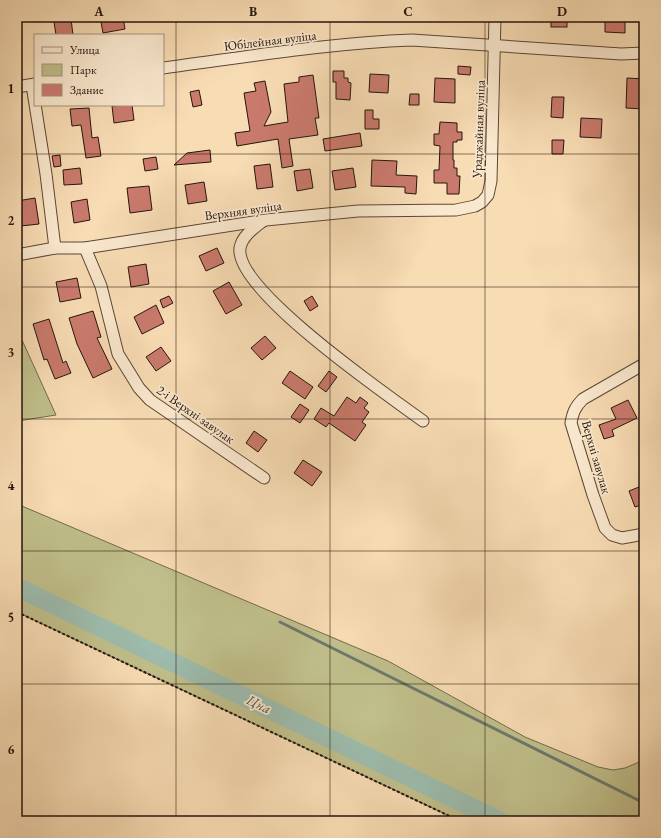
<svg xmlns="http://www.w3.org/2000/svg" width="661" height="838" font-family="'EB Garamond',serif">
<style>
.green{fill:#c0bf8b;stroke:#726a4c}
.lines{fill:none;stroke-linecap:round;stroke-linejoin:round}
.stream{stroke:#6d796d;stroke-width:3}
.river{stroke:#9dbcad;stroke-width:19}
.building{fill:#ca7a6d;stroke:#25150c}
.minor-casing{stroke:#5a4736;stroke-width:13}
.path{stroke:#25150c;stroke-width:2;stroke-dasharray:3 2;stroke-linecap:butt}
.minor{stroke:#fae8ce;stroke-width:11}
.grid{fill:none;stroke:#25150c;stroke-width:1;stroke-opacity:0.55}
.labels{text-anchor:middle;stroke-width:3.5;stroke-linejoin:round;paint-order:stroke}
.street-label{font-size:13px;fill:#25150c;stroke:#fae8ce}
.water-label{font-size:14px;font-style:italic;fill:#4f4f44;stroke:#fae8ce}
.neatline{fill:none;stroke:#25150c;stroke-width:1.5}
.grid-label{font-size:13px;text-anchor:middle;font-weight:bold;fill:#25150c}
</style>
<rect width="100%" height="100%" fill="#f8dcb4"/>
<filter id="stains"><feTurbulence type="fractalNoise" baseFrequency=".005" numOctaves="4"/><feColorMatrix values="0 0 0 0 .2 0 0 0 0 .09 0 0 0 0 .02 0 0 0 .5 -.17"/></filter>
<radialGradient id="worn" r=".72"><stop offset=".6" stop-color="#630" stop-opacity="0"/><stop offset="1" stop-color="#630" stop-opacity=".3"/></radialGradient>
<g class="green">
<polygon points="22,340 56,415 18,421 17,422 17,341"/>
<polygon points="17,504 388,661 525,737 598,767 613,770 625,768 644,760 644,821 460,821 17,612"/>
</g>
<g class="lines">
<polyline class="stream" points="280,622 644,803"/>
<polyline class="river" points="17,587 500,821"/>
</g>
<g class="building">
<polygon points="100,17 123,17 125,29 103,33"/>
<rect x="551" y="17" width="16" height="10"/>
<polygon points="605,17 625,17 625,33 605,32"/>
<polygon points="71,19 73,35 56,35 54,22"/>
<polygon points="458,66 471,67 470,75 458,74"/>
<polygon points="333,71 344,71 344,78 348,78 348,82 351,83 350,100 336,99 336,82 333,82"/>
<polygon points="370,74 389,75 388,93 369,92"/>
<polygon points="313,75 319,118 315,118 318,135 289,139 293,166 282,168 278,139 237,146 235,133 250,131 244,93 256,91 254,83 265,81 271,112 264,126 288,122 284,84 299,82 299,77"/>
<polygon points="435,78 455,79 455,103 434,102"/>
<polygon points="627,78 644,79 644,109 626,108"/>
<polygon points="199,90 202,105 193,107 190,92"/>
<polygon points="410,94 419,94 419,105 409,105"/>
<polygon points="552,97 564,97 563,118 551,117"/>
<polygon points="123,105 132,105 134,120 114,123 112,106"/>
<polygon points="89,108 92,138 98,137 101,156 86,158 81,125 72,126 70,109"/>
<polygon points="365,110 373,110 373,119 379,119 379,129 365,129"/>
<polygon points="581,118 602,119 601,138 580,137"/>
<polygon points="440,122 457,123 457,132 462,132 462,140 457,140 457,142 453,142 453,160 454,160 454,168 457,168 457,176 460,176 459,194 447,194 447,183 434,183 434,170 439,170 440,146 434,145 434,134 439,134"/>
<polygon points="360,133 362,146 325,151 323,139"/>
<polygon points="552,140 564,140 563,154 552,154"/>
<polygon points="210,150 211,162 174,165 187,153"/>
<polygon points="60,155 61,166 54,167 52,156"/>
<polygon points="156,157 158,169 145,171 143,159"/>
<polygon points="372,160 397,161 396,175 417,176 416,194 405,193 405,187 371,186"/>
<polygon points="270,164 273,187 257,189 254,166"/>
<polygon points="80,168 82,184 64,185 63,170"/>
<polygon points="353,168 356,187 335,190 332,171"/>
<polygon points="310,169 313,188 297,191 294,171"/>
<polygon points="204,182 207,201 188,204 185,185"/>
<polygon points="149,186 152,210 130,213 127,188"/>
<polygon points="35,198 39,224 21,226 17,201"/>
<polygon points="87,199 90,220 74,223 71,202"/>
<polygon points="217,248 224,263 206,271 199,256"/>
<polygon points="146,264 149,284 131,287 128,267"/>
<polygon points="77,278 81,298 60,302 56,282"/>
<polygon points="229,282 242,305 226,314 213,291"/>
<polygon points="169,296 173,303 163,308 160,300"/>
<polygon points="312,296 318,306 310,311 304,301"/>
<polygon points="156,305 164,323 142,334 134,317"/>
<polygon points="93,311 101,337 97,338 112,369 93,378 77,344 69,318"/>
<polygon points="49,319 63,363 66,361 71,373 55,379 47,359 44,360 33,324"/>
<polygon points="265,336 276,348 262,360 251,348"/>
<polygon points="161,347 171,361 156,371 146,357"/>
<polygon points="290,371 313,387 305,399 282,383"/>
<polygon points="329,371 337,377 326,392 318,386"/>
<polygon points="347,397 356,403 360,397 368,403 364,408 369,412 362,422 366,425 355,441 329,423 326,427 314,419 321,408 334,416"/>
<polygon points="628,400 637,418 612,430 614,436 604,439 599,425 616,419 611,408"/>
<polygon points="300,404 309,410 300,423 291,417"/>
<polygon points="254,431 267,440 258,452 246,443"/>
<polygon points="303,460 322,472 312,486 294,473"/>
<polygon points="644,485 644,504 635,507 629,491"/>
</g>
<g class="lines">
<g class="minor-casing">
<g id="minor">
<path d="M163,68C246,57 329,43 412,40L621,54L644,53"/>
<polyline points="32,85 46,174 55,248"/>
<polyline points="17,87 35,84"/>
<path d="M263,221C254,228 242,236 240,248C234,290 389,396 423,421"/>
<polyline points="85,248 101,286 118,354 139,388 150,400 264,478"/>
<polyline points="17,255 55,248 85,248 266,220 358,211 456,210 475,206 482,202 488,195 491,181 495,17"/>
<path d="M644,364L583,399C575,407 573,412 571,423L593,495L605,528L612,535L622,538L644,534"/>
</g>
</g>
<polyline class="path" points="17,612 460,821"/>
<use href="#minor" class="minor"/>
</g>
<path class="grid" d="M176,17V821M330,17V821M485,17V821M17,154H644M17,287H644M17,419H644M17,551H644M17,684H644"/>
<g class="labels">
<g class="street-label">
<text transform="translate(270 40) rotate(-7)" y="5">Юбілейная вуліца</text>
<text transform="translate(478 129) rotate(-88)" y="5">Ураджайная вуліца</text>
<text transform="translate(243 210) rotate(-8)" y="5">Верхняя вуліца</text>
<text transform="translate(196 414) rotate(35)" y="5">2-і Верхні завулак</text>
<text transform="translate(597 457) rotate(74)" y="5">Верхні завулак</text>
</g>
<g class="water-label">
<text transform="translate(259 704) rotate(26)" y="5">Цна</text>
</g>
</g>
<rect width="661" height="838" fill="none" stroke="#f8dcb4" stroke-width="44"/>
<rect x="34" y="34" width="130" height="72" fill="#fae8ce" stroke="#a59480"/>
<rect x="42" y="47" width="20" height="6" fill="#fae8ce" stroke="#a59480"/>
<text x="70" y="54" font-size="12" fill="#25150c">Улица</text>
<rect x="42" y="64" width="20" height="12" fill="#c0bf8b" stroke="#a59480"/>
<text x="70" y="74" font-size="12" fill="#25150c">Парк</text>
<rect x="42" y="84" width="20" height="12" fill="#ca7a6d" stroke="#a59480"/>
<text x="70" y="94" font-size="12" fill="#25150c">Здание</text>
<rect x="22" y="22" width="617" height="794" class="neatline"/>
<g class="grid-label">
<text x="99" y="16">A</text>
<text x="253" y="16">B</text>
<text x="408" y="16">C</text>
<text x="562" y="16">D</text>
<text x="11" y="93">1</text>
<text x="11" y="225">2</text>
<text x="11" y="357">3</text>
<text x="11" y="490">4</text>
<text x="11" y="622">5</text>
<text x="11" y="754">6</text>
</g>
<rect width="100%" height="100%" filter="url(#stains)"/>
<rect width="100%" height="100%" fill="url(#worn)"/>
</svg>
